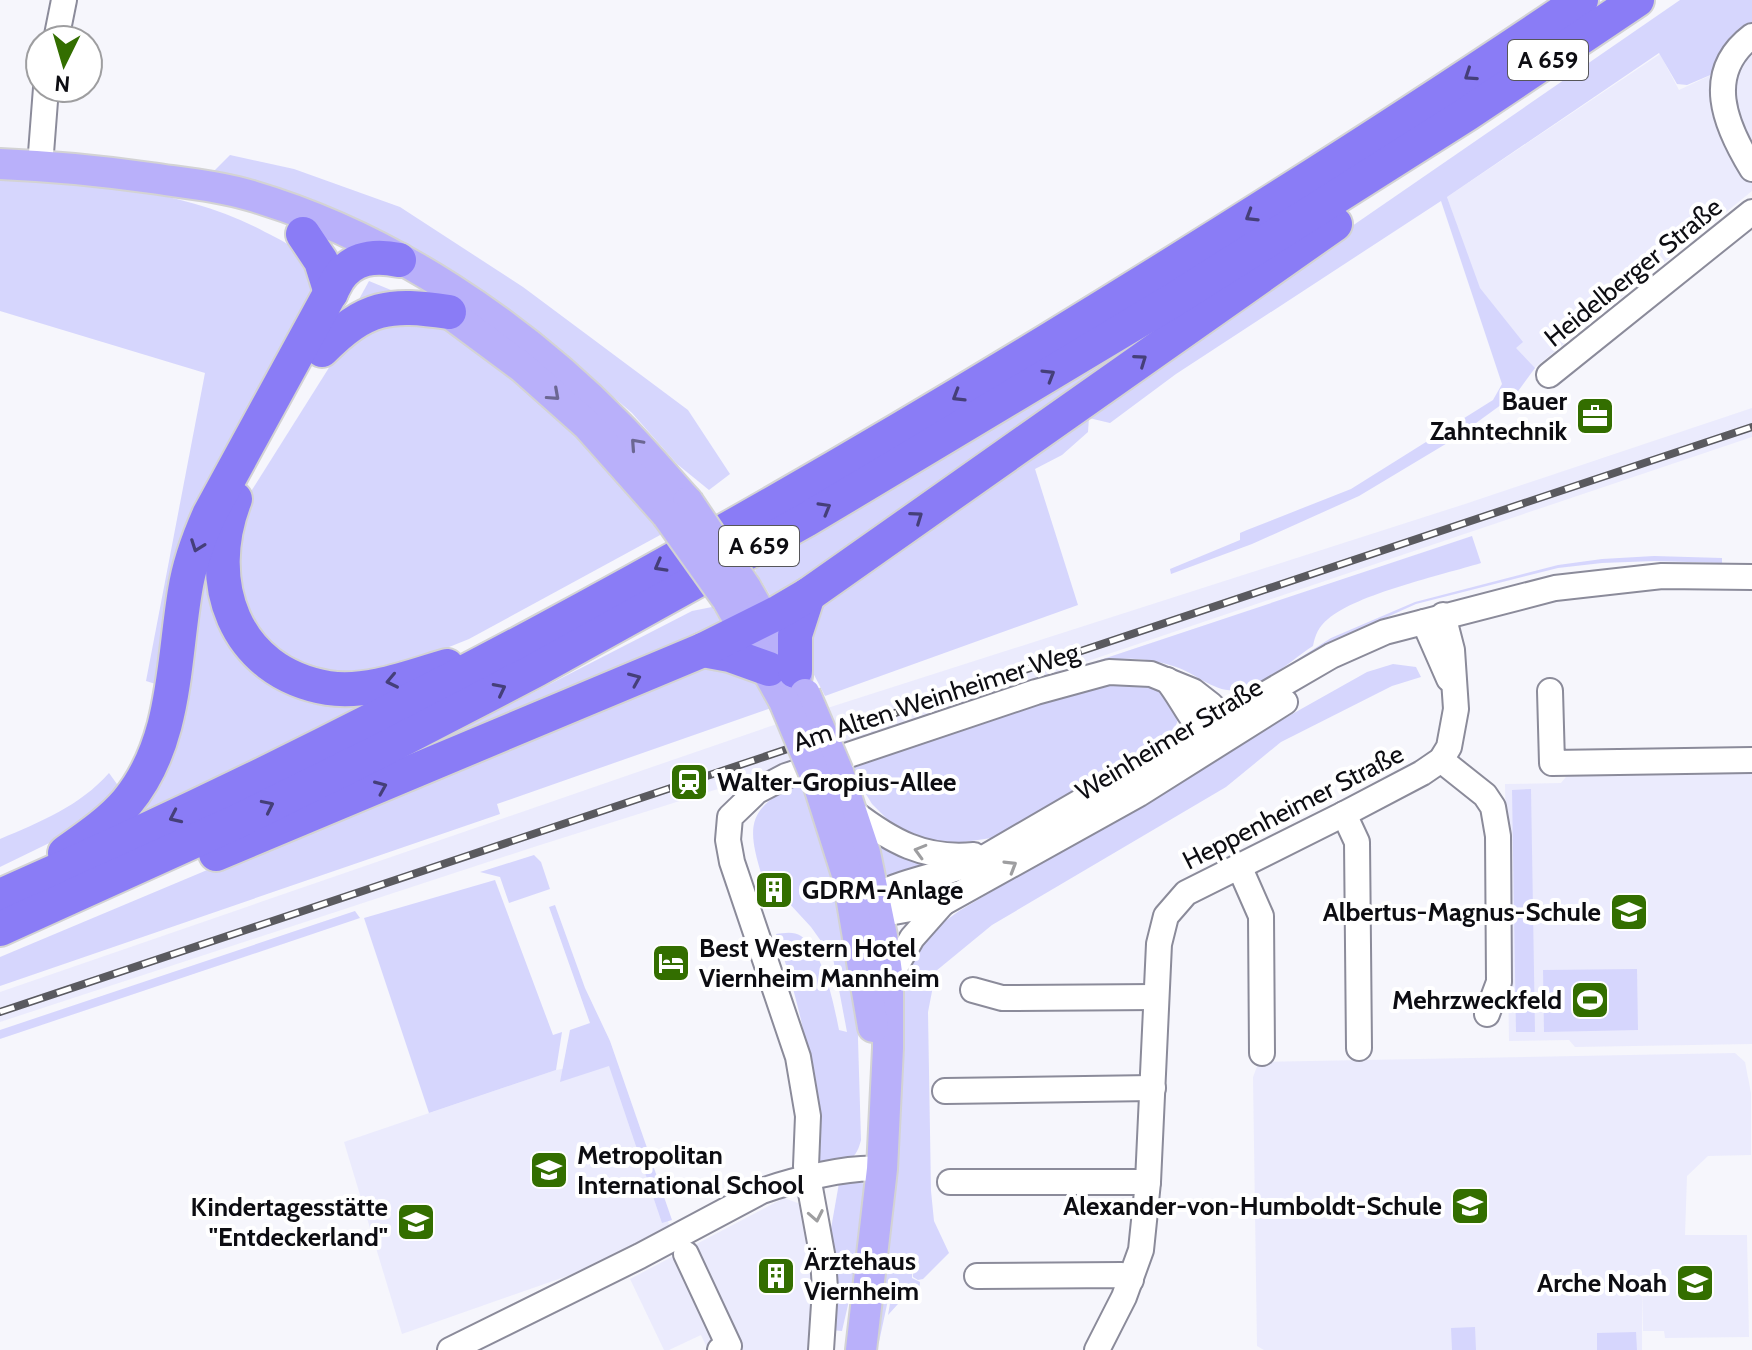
<svg xmlns="http://www.w3.org/2000/svg" width="1752" height="1350" font-family="Cabin,sans-serif">
<style>
.built{fill:#ebebfd}
.green{fill:#d6d6fd}
.lines{fill:none;stroke-linecap:round;stroke-linejoin:round}
.minor-casing{stroke:#8b8b9a;stroke-width:28}
.major-casing{stroke:#d3d3d4;stroke-width:34}
.highway-casing{stroke:#d3d3d4;stroke-width:38}
.minor{stroke:#fff;stroke-width:24}
.major{stroke:#b9b0fa;stroke-width:30}
.highway{stroke:#8a7cf6;stroke-width:34}
.rail-casing{stroke:#5a5a5f;stroke-width:8}
.rail{stroke:#fff;stroke-width:5;stroke-dasharray:15;stroke-linecap:butt}
.major-bridge-casing{stroke:#d3d3d4;stroke-width:34;stroke-linecap:butt}
.major-bridge{stroke:#b9b0fa;stroke-width:30}
.oneway{stroke:#453f79}
.oneway2{stroke:#6c6792}
.oneway3{stroke:#9e9ea0}
.labels{text-anchor:middle;stroke-width:8;stroke-linejoin:round;paint-order:stroke}
.shield{fill:#fff;stroke:#565659;stroke-width:2}
.shield-label{font-size:24px;font-weight:bold;fill:#0d0d12}
.street-label{font-size:26px;fill:#0d0d12;stroke:#fff}
.poi-label{font-size:26px;font-weight:bold;fill:#0d0d12;stroke:#fff;text-anchor:end}
</style>
<rect width="100%" height="100%" fill="#f6f6fc"/>
<g class="built">
<polygon points="1660,54 1679,90 1752,56 1752,191 1527,374 1479,288 1447,197"/>
<polygon points="1752,408 1752,437 794,760 759,776 537,846 0,1022 0,992 768,727 1465,504"/>
<polygon points="1752,769 1752,1044 1575,1047 1569,1040 1509,1041 1505,784 1561,783 1570,772"/>
<polygon points="1735,1053 1745,1062 1751,1093 1751,1155 1708,1156 1687,1176 1685,1235 1747,1235 1749,1337 1665,1338 1664,1331 1643,1331 1642,1288 1642,1350 1264,1350 1257,1346 1253,1077 1258,1064 1263,1062"/>
<polygon points="611,1061 670,1227 573,1274 402,1334 344,1142 556,1070"/>
<polygon points="784,1198 806,1206 816,1287 811,1350 708,1350 701,1335 669,1350 664,1350 630,1279"/>
</g>
<g class="green">
<polygon points="1680,0 1752,0 1752,26 1715,73 1687,85 1677,84 1659,53 1447,197 1480,288 1523,342 1516,348 1535,368 1516,394 1454,439 1359,496 1252,544 1171,574 1170,569 1240,540 1240,533 1247,530 1351,489 1493,400 1502,384 1441,201 1176,374 1110,423 1089,418 1088,432 1062,455 1035,469 1078,605 825,696 811,669 808,614 1088,408"/>
<polygon points="230,155 294,169 400,207 523,287 688,410 730,474 709,490 677,464 632,413 584,372 212,173"/>
<path d="M0,176C90,184 183,188 265,232C277,238 292,245 301,255C309,263 311,284 315,296L278,368L162,686L146,681L205,373L0,311Z"/>
<polygon points="369,281 408,297 352,312"/>
<polygon points="383,322 440,326 518,380 620,474 662,534 469,639 392,670 323,678 266,646 233,590 250,493 342,347"/>
<polygon points="1149,335 773,600 755,571 758,566"/>
<path d="M1472,536L1481,563C1442,575 1357,594 1328,619C1319,626 1315,635 1313,646C1291,660 1265,686 1239,690C1216,694 1197,674 1176,667C1150,658 1124,657 1097,661Z"/>
<polygon points="205,547 254,660 408,687 104,834 133,808"/>
<polygon points="1654,556 1722,558 1722,563 1654,561 1602,563 1558,568 1416,604 1334,641 1273,675 1331,638 1415,602 1558,565 1602,559"/>
<polygon points="712,607 721,622 718,629 731,665 762,685 771,708 497,804 500,814 0,986 0,957 410,785 398,762 692,611"/>
<polygon points="1393,664 1416,667 1421,677 1392,686 1281,742 1226,787 992,925 936,971 928,1012 931,1191 934,1221 949,1253 923,1279 918,1280 913,1277 913,1252 912,1278 920,1282 919,1291 898,1304 888,1315 893,1286 891,1286 879,1342 869,1340 897,1005 904,969 930,932 959,911 1221,754 1367,672"/>
<polygon points="1110,681 1151,685 1167,693 1179,718 1172,734 1160,745 1005,836 964,842 943,843 914,836 889,821 872,804 861,786 852,762"/>
<path d="M109,773L122,791L76,830L0,867V839C40,822 80,806 109,773Z"/>
<path d="M804,780L823,825L860,989L858,1039L861,1140C855,1165 843,1162 821,1168C809,1151 816,1123 814,1102C808,1039 796,994 776,934C784,933 794,931 801,936C824,952 834,1005 839,1030L847,1032L833,958L811,927L787,901L779,875L762,876C744,819 751,807 804,780Z"/>
<polygon points="1531,789 1535,1032 1516,1032 1512,790"/>
<polygon points="870,833 935,863 883,883"/>
<polygon points="534,855 541,862 550,889 509,903 500,877 480,872"/>
<polygon points="495,880 553,1035 562,1032 556,1070 429,1113 364,918"/>
<polygon points="555,905 585,988 610,1041 672,1220 662,1223 609,1066 560,1082 570,1030 590,1023 549,907"/>
<polygon points="355,911 360,918 0,1039 0,1030"/>
<polygon points="1637,969 1638,1030 1544,1032 1543,970"/>
<polygon points="859,1181 867,1186 853,1283 842,1331 831,1330 829,1240 839,1183"/>
<polygon points="1475,1327 1476,1350 1452,1350 1451,1328"/>
<polygon points="1636,1332 1637,1350 1597,1350 1597,1333"/>
</g>
<g class="lines">
<g class="minor-casing">
<g id="minor">
<path d="M1752,36C1703,73 1725,125 1752,169"/>
<polyline points="56,40 64,0"/>
<polyline points="40,166 46,88"/>
<polyline points="1549,375 1752,212"/>
<polyline points="1424,622 1449,679"/>
<path d="M1167,680C1183,699 1192,726 1213,739"/>
<polyline points="1550,691 1552,763 1752,760"/>
<polyline points="1441,760 1485,795 1493,807 1498,836 1499,982 1487,1014"/>
<path d="M853,812C891,841 924,860 974,855"/>
<polyline points="1344,814 1357,842 1359,1048"/>
<polyline points="1239,866 1261,916 1262,1053"/>
<path d="M860,905C895,880 941,877 980,860L1331,656L1385,632L1555,588L1662,576L1752,577"/>
<polyline points="861,910 894,912 943,903 1139,794 1285,702"/>
<polyline points="888,980 912,938 943,903"/>
<polyline points="973,990 1002,998 1156,997"/>
<polyline points="945,1091 1153,1088"/>
<polyline points="950,1182 1148,1182"/>
<polyline points="686,1254 729,1346 720,1350"/>
<polyline points="977,1276 1122,1275 1131,1280"/>
<path d="M450,1350L640,1256L762,1191C793,1180 849,1166 882,1169"/>
<polyline points="821,1350 825,1289 823,1259 806,1166 808,1116 798,1057 732,862 728,840 730,817 757,791 786,776 1036,692 1109,672 1151,674 1193,691 1211,705 1222,719 1220,742"/>
<polyline points="1097,1350 1124,1297 1141,1250 1148,1182 1159,944 1166,916 1186,893 1344,814 1422,773 1441,760 1449,747 1456,709 1452,650 1443,615"/>
</g>
</g>
<g class="major-casing">
<g id="major">
<path d="M0,164C51,166 101,171 151,178C185,183 219,186 252,196C390,237 519,324 619,426C643,450 665,477 688,502"/>
<polyline points="449,313 523,368 587,425 667,515"/>
<polyline points="746,588 797,676"/>
<polyline points="727,599 784,701"/>
<polyline points="838,772 865,853 882,936 888,980 888,1048 882,1169 861,1350"/>
<polyline points="817,780 848,878 873,1027"/>
</g>
</g>
<g class="highway-casing">
<g id="highway">
<polyline points="303,234 321,261 331,293"/>
<path d="M322,350C366,306 389,303 449,312"/>
<path d="M235,499C203,581 233,672 328,688C367,694 410,677 447,666"/>
<polyline points="703,650 730,655 769,669"/>
<polyline points="795,671 795,635 808,595"/>
<path d="M65,853C86,838 110,822 127,802C176,743 173,663 185,591C189,565 198,540 209,515L338,279C353,257 375,255 399,260"/>
<polyline points="216,854 703,650 779,612 808,595 1335,224"/>
<path d="M0,896C363,737 711,546 1049,340C1229,230 1406,118 1581,0"/>
<polyline points="0,929 236,822 378,752 536,670 806,520 1175,299 1467,114 1637,0"/>
</g>
</g>
<use href="#minor" class="minor"/>
<use href="#major" class="major"/>
<use href="#highway" class="highway"/>
<g class="rail-casing">
<polyline id="rail" points="0,1012 1752,427"/>
</g>
<use href="#rail" class="rail"/>
<g class="major-bridge-casing">
<g id="major-bridge">
<polyline points="688,502 746,588"/>
<polyline points="667,515 727,599"/>
<polyline points="805,694 838,772"/>
<polyline points="784,701 817,780"/>
</g>
</g>
<use href="#major-bridge" class="major-bridge"/>
</g>
<defs><path id="oneway-chevron" d="M-2-3.5L2.5 0L-2 3.5" fill="none" stroke-width="1.6" stroke-linecap="round" stroke-linejoin="round" transform="scale(2)"/></defs>
<g class="oneway">
<use href="#oneway-chevron" transform="translate(1470 75) rotate(146)"/>
<use href="#oneway-chevron" transform="translate(1251 216) rotate(148)"/>
<use href="#oneway-chevron" transform="translate(1141 360) rotate(-35)"/>
<use href="#oneway-chevron" transform="translate(1049 375) rotate(-31)"/>
<use href="#oneway-chevron" transform="translate(958 396) rotate(149)"/>
<use href="#oneway-chevron" transform="translate(825 508) rotate(-30)"/>
<use href="#oneway-chevron" transform="translate(917 517) rotate(-35)"/>
<use href="#oneway-chevron" transform="translate(197 546) rotate(110)"/>
<use href="#oneway-chevron" transform="translate(660 566) rotate(151)"/>
<use href="#oneway-chevron" transform="translate(635 679) rotate(-23)"/>
<use href="#oneway-chevron" transform="translate(392 681) rotate(168)"/>
<use href="#oneway-chevron" transform="translate(500 689) rotate(-27)"/>
<use href="#oneway-chevron" transform="translate(381 787) rotate(-23)"/>
<use href="#oneway-chevron" transform="translate(268 806) rotate(-26)"/>
<use href="#oneway-chevron" transform="translate(175 817) rotate(155)"/>
</g>
<g class="oneway2">
<use href="#oneway-chevron" transform="translate(554 395) rotate(42)"/>
<use href="#oneway-chevron" transform="translate(636 444) rotate(-132)"/>
</g>
<g class="oneway3">
<use href="#oneway-chevron" transform="translate(920 851) rotate(-164)"/>
<use href="#oneway-chevron" transform="translate(1011 866) rotate(-31)"/>
<use href="#oneway-chevron" transform="translate(816 1216) rotate(79)"/>
</g>
<defs>
<g id="office-square" transform="scale(2)"><rect x="-9" y="-9" width="18" height="18" rx="4" fill="#336e00" stroke="#fff"/><path d="M-6-3h4V-5.5h4V-3h4V5H-6ZM-1-4.5V-3h2v-1.5ZM-6 0V1H6V0Z" fill="#fff"/></g>
<g id="station-square" transform="scale(2)"><rect x="-9" y="-9" width="18" height="18" rx="4" fill="#336e00" stroke="#fff"/><path d="M-3-6H3Q5-6 5-4V2Q5 4 3 4L4.5 6H3L1.5 4h-3L-3 6H-4.5L-3 4Q-5 4-5 2V-4Q-5-6-3-6ZM-3.5-4v3h7v-3ZM-3.5 1v1.5H-2V1ZM2 1v1.5H3.5V1Z" fill="#fff"/></g>
<g id="building-square" transform="scale(2)"><rect x="-9" y="-9" width="18" height="18" rx="4" fill="#336e00" stroke="#fff"/><path d="M-4-6H4V6H1V3H-1V6H-4ZM-2.5-4.3h1.7v1.8h-1.7ZM.8-4.3h1.7v1.8H.8ZM-2.5-1h1.7V.8h-1.7ZM.8-1h1.7V.8H.8Z" fill="#fff"/></g>
<g id="school-square" transform="scale(2)"><rect x="-9" y="-9" width="18" height="18" rx="4" fill="#336e00" stroke="#fff"/><path d="M0-5L7-2L0 1L-7-2ZM-4 1L0 2.5L4 1V4Q0 6-4 4Z" fill="#fff"/></g>
<g id="hotel-square" transform="scale(2)"><rect x="-9" y="-9" width="18" height="18" rx="4" fill="#336e00" stroke="#fff"/><path d="M-6-4.5h1.5V1H6V5H4.5V3h-9V5H-6ZM-4 0a1.8 1.8 0 1 1 3.6 0ZM.5 0V-2.5h3Q6-2.5 6 0Z" fill="#fff"/></g>
<g id="stadium-square" transform="scale(2)"><rect x="-9" y="-9" width="18" height="18" rx="4" fill="#336e00" stroke="#fff"/><path d="M0-5a6.5 5 0 1 0 0 10a6.5 5 0 1 0 0-10ZM-3.5-1.8h7v3.6h-7Z" fill="#fff"/></g>
</defs>
<g fill-rule="evenodd">
<use href="#office-square" x="1595" y="416"/>
<use href="#station-square" x="689" y="782"/>
<use href="#building-square" x="774" y="890"/>
<use href="#school-square" x="1629" y="912"/>
<use href="#hotel-square" x="671" y="963"/>
<use href="#stadium-square" x="1590" y="1000"/>
<use href="#school-square" x="549" y="1170"/>
<use href="#school-square" x="1470" y="1206"/>
<use href="#school-square" x="416" y="1222"/>
<use href="#building-square" x="776" y="1276"/>
<use href="#school-square" x="1695" y="1283"/>
</g>
<g class="labels">
<g class="shield">
<rect x="1508" y="40" width="80" height="40" rx="6"/>
<rect x="719" y="526" width="80" height="40" rx="6"/>
</g>
<g class="shield-label">
<text x="1548" y="68">A 659</text>
<text x="759" y="554">A 659</text>
</g>
<g class="street-label">
<text transform="translate(1633 272) rotate(-39)" y="9">Heidelberger Straße</text>
<text transform="translate(936 697) rotate(-18)" y="9">Am Alten Weinheimer Weg</text>
<text transform="translate(1169 739) rotate(-31)" y="9">Weinheimer Straße</text>
<text transform="translate(1293 807) rotate(-27)" y="9">Heppenheimer Straße</text>
</g>
<g class="poi-label">
<text x="1567" y="410">Bauer<tspan x="1567" dy="30">Zahntechnik</tspan></text>
<text x="717" y="791" text-anchor="start">Walter-Gropius-Allee</text>
<text x="802" y="899" text-anchor="start">GDRM-Anlage</text>
<text x="1601" y="921">Albertus-Magnus-Schule</text>
<text x="699" y="957" text-anchor="start">Best Western Hotel<tspan x="699" dy="30">Viernheim Mannheim</tspan></text>
<text x="1562" y="1009">Mehrzweckfeld</text>
<text x="577" y="1164" text-anchor="start">Metropolitan<tspan x="577" dy="30">International School</tspan></text>
<text x="1442" y="1215">Alexander-von-Humboldt-Schule</text>
<text x="388" y="1216">Kindertagesstätte<tspan x="388" dy="30">"Entdeckerland"</tspan></text>
<text x="804" y="1270" text-anchor="start">Ärztehaus<tspan x="804" dy="30">Viernheim</tspan></text>
<text x="1667" y="1292">Arche Noah</text>
</g>
</g>
<g transform="translate(64 64) rotate(185)"><circle r="38" fill="#ffffff" stroke="#9e9ea0" stroke-width="2"/>
<path d="M0-6L14 30L0 20L-14 30Z" fill="#336e00"/>
<text y="-12" font-size="22" font-weight="bold" text-anchor="middle" fill="#0d0d12">N</text>
</g>
</svg>
